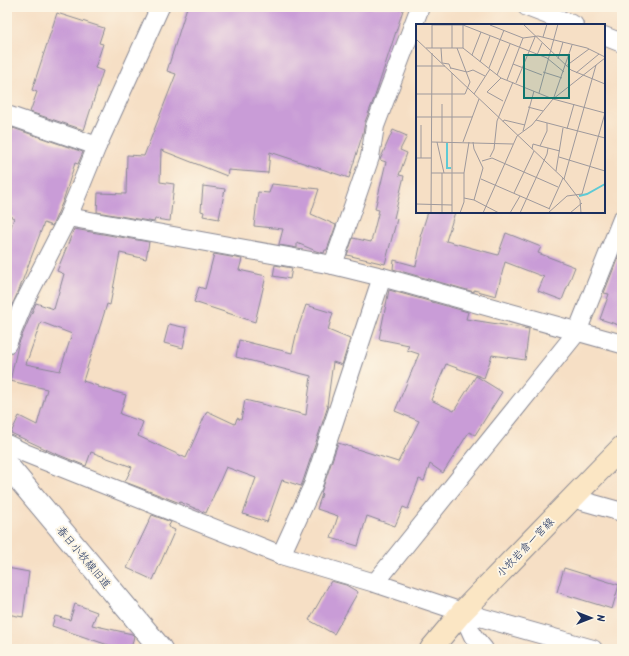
<svg xmlns="http://www.w3.org/2000/svg" width="629" height="656" font-family="Kalam,'Klee One',sans-serif">
<style>
.building{fill:#c99cd7;fill-rule:evenodd}
.lines{fill:none;stroke-linecap:round;stroke-linejoin:round}
.minor-casing{stroke:#888792;stroke-width:20}
.tertiary-casing{stroke:#888792;stroke-width:24}
.secondary-casing{stroke:#888792;stroke-width:24}
.minor{stroke:#fff;stroke-width:18}
.tertiary{stroke:#fff;stroke-width:22}
.secondary{stroke:#fbe6c4;stroke-width:22}
.labels{text-anchor:middle;stroke-width:4;stroke-linejoin:round;paint-order:stroke}
.street-label{font-size:11px;fill:#1b2f5e;stroke:#fcf5e5}
.inset-river{fill:none;stroke:#5ecad5;stroke-width:2}
.inset-road{fill:none;stroke:#9e999c;stroke-width:1}
.view{fill:#0f766e;fill-opacity:0.15;stroke:#0f766e;stroke-width:2}
.inset-edge{fill:none;stroke:#1b2f5e;stroke-width:2}
</style>
<rect width="100%" height="100%" fill="#fcf5e5"/>
<filter id="ink" filterUnits="userSpaceOnUse"><feTurbulence type="fractalNoise" baseFrequency=".025" numOctaves="2"/><feDisplacementMap in="SourceGraphic" scale="8" xChannelSelector="R" yChannelSelector="G"/><feConvolveMatrix kernelMatrix="1 2 1 2 8 2 1 2 1" color-interpolation-filters="sRGB"/></filter>
<filter id="wash" filterUnits="userSpaceOnUse"><feTurbulence type="fractalNoise" baseFrequency=".012" numOctaves="4" result="noise"/><feDisplacementMap in="SourceGraphic" scale="16" xChannelSelector="R" yChannelSelector="G"/><feGaussianBlur stdDeviation="0.9" result="paint"/><feColorMatrix in="noise" values="0 0 0 0 0 0 0 0 0 0 0 0 0 0 0 0 0 1.4 0 .05"/><feComposite in="paint" operator="in"/></filter>
<g filter="url(#wash)">
<rect width="100%" height="100%" fill="#f6dfc5"/>
<g id="blocks">
<g class="building">
<polygon points="187,7 404,7 375,96 365,122 363,133 349,178 270,152 268,173 228,170 227,176 161,150 160,182 174,184 170,221 155,219 154,222 97,212 98,193 126,194 127,155 144,156 176,74 167,71"/>
<polygon points="57,13 104,28 99,43 103,44 95,68 103,71 84,130 30,112 37,92 32,90"/>
<polygon points="13,128 83,152 78,164 75,163 63,201 52,226 44,223 19,290 7,316 7,238 14,218 7,215 7,146"/>
<polygon points="393,130 407,136 400,150 407,153 399,175 404,176 394,218 397,219 385,264 347,255 353,238 371,242 379,210 375,209 386,162 380,160"/>
<polygon points="272,184 319,189 311,214 336,225 327,250 325,250 324,253 316,251 297,243 297,248 279,245 279,244 283,229 254,226 258,192 269,193"/>
<polygon points="203,186 225,189 219,219 203,216 204,212 201,211"/>
<polygon points="428,212 455,212 446,241 498,255 506,233 541,247 538,253 575,267 562,300 538,291 544,277 505,262 496,296 474,290 474,292 393,269 394,260 416,266 422,237 420,237"/>
<path d="M74,229L149,242L146,259L120,253L110,305L107,304L83,381L98,386V387L126,395L120,414L143,422L138,436L186,458L207,411L235,424L237,418L241,420L245,400L306,415L311,376L236,357L239,340L292,353L297,331L306,305L333,313L328,330L350,339L342,365L333,362L327,406H328L303,481L301,486L282,480L267,522L243,514L256,478L226,467L206,513L180,502V503L125,482L132,467L91,452L86,466L54,453L11,433L19,416L37,425L47,389L10,381L18,345L36,303L54,309L64,274L57,271ZM41,322L72,334L60,371L26,364Z"/>
<polygon points="622,247 622,326 600,319 609,294 604,293"/>
<polygon points="214,254 242,259 239,270 266,276 255,322 194,302 199,287 205,289"/>
<polygon points="275,265 292,268 290,279 273,276"/>
<polygon points="389,290 468,312 466,319 529,329 525,360 492,355 484,378 446,364 431,400 454,411 476,376 502,392 475,435 469,432 443,473 430,464 424,481 419,479 408,509 403,507 395,526 367,516 358,546 331,538 338,516 317,509 322,494 321,493 338,443 398,462 419,421 395,411 419,354 407,350 409,345 379,339"/>
<polygon points="169,324 187,328 183,348 164,343"/>
<polygon points="152,515 171,522 168,527 175,530 153,580 127,568"/>
<polygon points="7,568 29,572 23,617 7,614"/>
<polygon points="564,568 619,585 612,609 557,592"/>
<polygon points="331,581 346,585 358,592 334,634 309,620"/>
<polygon points="75,604 97,612 92,625 132,634 134,636 131,649 111,649 111,646 52,626 55,616 70,620"/>
</g>
</g>
</g>
<g filter="url(#ink)">
<use href="#blocks" fill-opacity="0" stroke="#888792" stroke-width="1"/>
<g class="lines">
<g class="minor-casing">
<g id="minor">
<polyline points="527,7 574,25"/>
<polyline points="604,36 622,43"/>
<polyline points="7,115 97,146"/>
<polyline points="68,217 333,265 382,277 622,344"/>
<polyline points="333,265 370,157 375,126 420,7"/>
<polyline points="7,344 23,305 68,217 97,146 160,7"/>
<polyline points="7,444 25,453 281,555 375,583 462,612 593,649"/>
<polyline points="572,498 622,512"/>
<polyline points="281,555 313,485 382,277"/>
<polyline points="375,583 577,332 622,219"/>
<polyline points="462,612 473,636 484,649"/>
</g>
</g>
<g class="tertiary-casing">
<polyline id="tertiary" points="7,465 161,649"/>
</g>
<g class="secondary-casing">
<polyline id="secondary" points="431,649 462,612 622,447"/>
</g>
<use href="#minor" class="minor"/>
<use href="#tertiary" class="tertiary"/>
<use href="#secondary" class="secondary"/>
</g>
</g>
<g class="labels">
<g class="street-label">
<text transform="translate(525 547) rotate(-46)" y="4">小牧岩倉一宮線</text>
<text transform="translate(84 557) rotate(50)" y="4">春日小牧線旧道</text>
</g>
</g>
<g transform="translate(416 24)">
<rect width="189" height="189" fill="#f6dfc5"/>
<path class="inset-river" d="M31,119V144H35M163,172L171,170L189,160"/>
<path class="inset-road" d="M107,0L155,46L189,60M47,1V24M74,1L107,14L122,12L171,24L189,33M127,13L131,0M0,15L148,155L164,176L165,189M10,24H47L85,54L137,75L189,89M16,24V1H47L131,34L148,48M25,24L26,39L33,40L35,45M36,24V0M56,31L65,8M121,31L126,19M142,35L147,18M64,38L74,12M97,40L126,51M0,42H29M150,42L173,25M35,44L51,48L57,46L69,52M73,44L88,6M127,48L146,54M160,49L183,30M81,51L94,20M85,54L71,68L87,77M91,56L107,14M100,59L119,13M123,69L142,0M0,70H49L54,58L41,24M58,70L74,45M138,73L156,21M26,80V118M112,83L127,87M0,93H56M120,96L162,107M87,98L88,96L109,101M5,101V134M151,105L158,80M107,107L118,67M162,107L189,114M16,118L97,120M21,118L28,149M47,118L63,75M57,118L58,125L67,144L58,176M132,124L144,127M116,125L117,120L124,122M74,133L78,125L81,97L97,58M143,133L189,147M0,134H15M66,137L76,134L142,163M140,147L147,104M15,149H48M65,155L134,185M148,155L180,41M98,169L118,127M48,174L58,176L83,189M0,180L36,181M133,185L147,154M15,189L16,29M26,189V149M36,189V49M44,189L48,178V149L53,118M67,189L101,112L116,101L137,75L189,34M94,189L104,172M104,189L131,130L132,124L124,122L131,107V99M132,189L151,172L166,170L189,89M154,189L166,179"/>
<path class="view" d="M108,31H153V74H108Z"/>
<rect width="189" height="189" class="inset-edge"/>
</g>
<rect width="629" height="656" fill="none" stroke="#fcf5e5" stroke-width="24"/>
<g transform="translate(591 618) rotate(90)" stroke="#fcf5e5" stroke-width="3" paint-order="stroke">
<path d="M0-3L7 15L0 10L-7 15Z" fill="#1b2f5e"/>
<text y="-6" font-size="11" font-weight="bold" text-anchor="middle" fill="#1b2f5e">N</text>
</g>
</svg>
